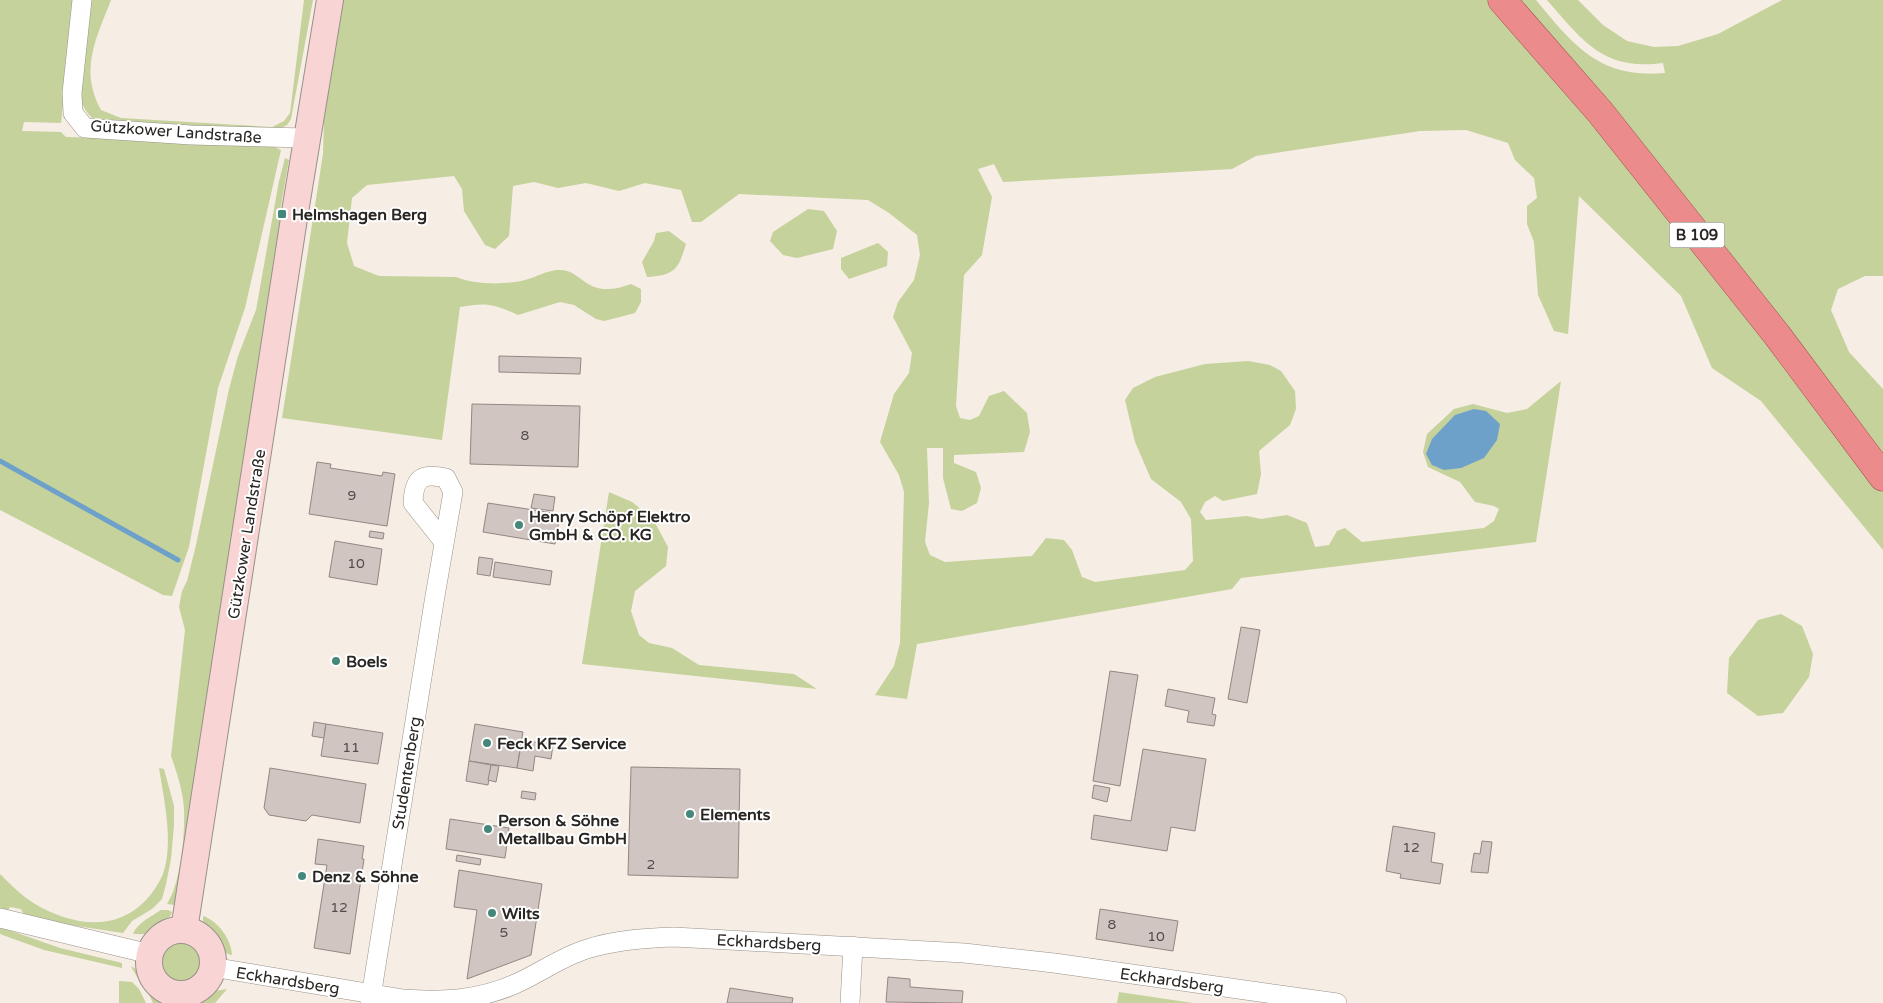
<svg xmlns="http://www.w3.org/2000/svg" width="1883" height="1003" font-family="'Varela Round',sans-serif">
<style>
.green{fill:#c5d29b}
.water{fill:#6ea1c9}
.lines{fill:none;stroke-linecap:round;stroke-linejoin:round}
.stream{stroke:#6ea1c9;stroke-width:5}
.building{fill:#d1c5c1;stroke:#938783}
.minor-casing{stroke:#989189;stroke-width:20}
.secondary-casing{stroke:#989189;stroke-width:28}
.trunk-casing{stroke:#a45453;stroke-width:29}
.minor{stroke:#fff;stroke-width:19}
.secondary{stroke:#f8d4d4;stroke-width:26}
.trunk{stroke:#ec8b8b;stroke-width:28}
.poi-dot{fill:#45887b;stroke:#fff;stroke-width:2}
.labels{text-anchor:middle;stroke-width:4;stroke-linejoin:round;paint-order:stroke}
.number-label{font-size:14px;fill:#524d4a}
.shield{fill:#fff;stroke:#686664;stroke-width:1}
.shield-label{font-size:15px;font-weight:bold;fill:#282522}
.street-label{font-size:16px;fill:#282522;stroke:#fff}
.poi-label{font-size:16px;font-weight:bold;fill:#282522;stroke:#fff;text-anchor:start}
</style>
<rect width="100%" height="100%" fill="#f6ede4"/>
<g class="green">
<polygon points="0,0 75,0 61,123 24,122 22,131 61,132 66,137 232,142 275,147 281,150 245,308 218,388 189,547 172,596 163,595 0,510"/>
<path d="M88,0H111C96,39 79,70 101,110L121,118L272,127L284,121L290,113L304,0H313L291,119L287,125L279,129L99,124C85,112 82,107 78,89Z"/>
<path d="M342,0H1488L1562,82L1883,491V550L1761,401L1712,368L1681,296L1579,196L1568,334L1554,331L1538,295L1534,242L1527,224V206L1537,198L1534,178L1515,160L1508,143L1466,130L1420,131L1256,156L1232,169L1003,182L994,164L978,169L992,197L982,255L964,275L956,406L960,418L970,420L979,416L989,396L1004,391L1027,413L1030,432L1024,452L954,455V463L976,472L981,488L977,503L962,511L951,509L943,478V448H927L929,503L925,542L930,555L945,562L1032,556L1046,538L1064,540L1072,550L1082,577L1095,582L1185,570L1193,561L1191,519L1181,502L1151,479L1135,442L1125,400L1133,388L1155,377L1205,364L1248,361L1270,365L1281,371L1295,391L1296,409L1290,425L1259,451L1261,474L1257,494L1223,501L1215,496L1205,502L1200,512L1206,520L1247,516L1261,519L1287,515L1307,523L1315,547L1329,545L1337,531L1345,528L1362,542L1484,528L1494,521L1499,509L1494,506L1475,502L1460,482L1428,467L1423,452L1427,434L1454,409L1473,404L1507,413L1527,409L1561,381L1536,542L1241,578L1232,589L917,644L907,699L875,695L894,666L900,643L904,492L899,475L880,442L894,394L909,373L912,353L893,317L898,302L914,280L920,255L917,235L889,213L868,200L739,194L701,222H692L681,190L645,183L619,191L586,183L558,188L534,182L513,186L509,236L495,249L485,245L464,211L462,189L454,176L367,185L352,198L347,243L354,266L379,276L456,277C476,285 505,285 525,280C536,277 548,270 559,270C572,269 579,279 590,285C604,292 617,289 631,284L641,289V302L635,313L604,321L596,319L574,305L560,302L518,315C494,304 487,302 460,307L442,440L282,418L323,154L324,119Z"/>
<path d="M1515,0H1536C1574,46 1600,79 1665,73L1663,63C1603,71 1583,41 1547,0H1578L1603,25L1627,41L1654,47L1678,46L1718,34L1782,0H1883V276H1865L1838,289L1831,310L1849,352L1883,389V462Z"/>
<path d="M285,158L289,160L279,217L283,218L175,905L167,904C181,882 185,835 184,809C183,791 177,773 171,756L185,630L179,607L182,591L187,581L196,545L229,389L238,356L256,310L279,181Z"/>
<polygon points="808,209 824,211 837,231 833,249 797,258 783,255 770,241 773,232"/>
<path d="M669,231L686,244C678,270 675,275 647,277L642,262L654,241L656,233Z"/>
<polygon points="878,243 888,252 887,266 849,279 841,269 841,258"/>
<polygon points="609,492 632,502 653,519 668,547 666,566 635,591 631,611 639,635 649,643 672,648 699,665 794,674 817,689 582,664"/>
<polygon points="1781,614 1802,626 1813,654 1809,677 1783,713 1758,716 1727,693 1729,658 1758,620"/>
<path d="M159,768L164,769L174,806V825L171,859L166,884L162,899L152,909L132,921L123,933L57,923L24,915L21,909L10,907L8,911L0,909V874C11,885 22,896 35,904C71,925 115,933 146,900C153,893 159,883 163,874C174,843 164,800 159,768Z"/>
<path d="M161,910H168L172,912C164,932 154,935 133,934C136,924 152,916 161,910Z"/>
<path d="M203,916C218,921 231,939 232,955C223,954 210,940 205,932C203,928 203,920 203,916Z"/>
<polygon points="0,927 60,948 122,963 122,968 44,950 0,934"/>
<circle cx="182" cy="961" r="20"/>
<path d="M131,966C144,974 156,988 159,1003H153C147,988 137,979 131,966Z"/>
<polygon points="119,981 132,982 139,989 146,1003 119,1003"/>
<path d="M227,989L215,1003H194C203,992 214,991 227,989Z"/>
<polygon points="1119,992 1193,1003 1117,1003"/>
</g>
<polygon class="water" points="1474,409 1486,411 1500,424 1497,440 1484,458 1461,468 1444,470 1432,465 1426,454 1432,439 1455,415"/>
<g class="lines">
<polyline class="stream" points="0,461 178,560"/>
</g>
<g class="building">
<polygon points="499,356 581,358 580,374 499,372"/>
<polygon points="472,404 580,406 578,467 470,464"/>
<polygon points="317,462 331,464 330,468 382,476 383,472 395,474 387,526 309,514"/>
<polygon points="534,494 555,497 553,511 531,508"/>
<polygon points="488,503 560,514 555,544 483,532"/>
<polygon points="370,531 384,533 383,539 369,537"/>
<polygon points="335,541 382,549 377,585 329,577"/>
<polygon points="479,557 493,559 490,576 477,574"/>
<polygon points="495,562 552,571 550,585 493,577"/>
<polygon points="1241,627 1260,630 1247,703 1228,699"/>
<polygon points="1110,671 1138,675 1120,786 1093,781"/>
<polygon points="1168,689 1215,698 1212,714 1216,715 1214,726 1187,722 1189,711 1165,706"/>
<polygon points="314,722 326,724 324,738 312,736"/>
<polygon points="326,724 383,733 378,764 321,756"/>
<polygon points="475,724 523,732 517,768 469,761"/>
<polygon points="522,740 553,745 551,759 535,756 533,771 517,768"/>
<polygon points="1143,749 1206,759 1195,831 1171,827 1167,851 1091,839 1094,815 1131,821"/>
<polygon points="469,761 491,765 488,785 466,781"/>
<polygon points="491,765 499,766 496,782 488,780"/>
<polygon points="631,767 740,769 738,878 628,875"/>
<polygon points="270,768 366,784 360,823 312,815 306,821 269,815 264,808"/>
<polygon points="1094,785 1110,788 1107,802 1092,798"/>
<polygon points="522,791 536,793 535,800 521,798"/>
<polygon points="450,819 509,828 505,858 446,849"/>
<polygon points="1393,826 1435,833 1431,862 1443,864 1440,884 1400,878 1401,874 1386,871"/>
<polygon points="318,839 364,846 362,859 364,859 350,954 314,948 327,865 315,864"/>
<polygon points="1482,841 1492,842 1488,873 1471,872 1474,853 1480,854"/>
<polygon points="457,855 481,859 480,865 456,861"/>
<polygon points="459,870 542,884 531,955 467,979 477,910 454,907"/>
<polygon points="1100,909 1178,921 1173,951 1096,939"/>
<polygon points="888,977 910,979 910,987 963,991 962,1003 886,1002"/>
<polygon points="730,988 793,998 792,1003 727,1003"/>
</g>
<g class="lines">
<g class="minor-casing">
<g id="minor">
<polyline points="82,0 72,93 73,113 85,128 191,135 307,138"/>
<polyline points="0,918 150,954"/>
<path d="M212,967L403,999C442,1002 479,1000 515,984C540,973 561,957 587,949C615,940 645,938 674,937L964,953L1054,963L1337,1003"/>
<path d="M370,1003L434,602L453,492L446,478C422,473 414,477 413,503L444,542"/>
<polyline points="850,1003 853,946"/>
</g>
</g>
<g class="secondary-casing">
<g id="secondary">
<polyline points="184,930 295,212 330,0"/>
<circle cx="181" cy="962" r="32"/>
</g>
</g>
<g class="trunk-casing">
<polyline id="trunk" points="1502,0 1600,112 1777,335 1883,477"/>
</g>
<use href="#minor" class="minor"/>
<use href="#secondary" class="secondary"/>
<use href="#trunk" class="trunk"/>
</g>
<g class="poi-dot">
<rect x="277" y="209" width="10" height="10" rx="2.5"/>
<circle cx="519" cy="525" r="5"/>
<circle cx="336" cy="661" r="5"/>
<circle cx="487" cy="743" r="5"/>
<circle cx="690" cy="814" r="5"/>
<circle cx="488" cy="829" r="5"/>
<circle cx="302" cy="876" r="5"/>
<circle cx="492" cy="913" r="5"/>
</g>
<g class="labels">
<g class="number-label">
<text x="525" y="440">8</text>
<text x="352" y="500">9</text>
<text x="356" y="568">10</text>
<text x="351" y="752">11</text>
<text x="1411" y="852">12</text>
<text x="651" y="869">2</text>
<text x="339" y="912">12</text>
<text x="1112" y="929">8</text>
<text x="504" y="937">5</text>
<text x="1156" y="941">10</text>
</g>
<rect class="shield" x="1669.5" y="222.5" width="55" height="25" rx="4"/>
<g class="shield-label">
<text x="1697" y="240">B 109</text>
</g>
<g class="street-label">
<text transform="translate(176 131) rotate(4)" y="6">Gützkower Landstraße</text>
<text transform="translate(246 534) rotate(-81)" y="6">Gützkower Landstraße</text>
<text transform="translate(406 773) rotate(-81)" y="6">Studentenberg</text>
<text transform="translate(769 942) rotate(3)" y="6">Eckhardsberg</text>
<text transform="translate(288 980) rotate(9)" y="6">Eckhardsberg</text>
<text transform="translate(1172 980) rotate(8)" y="6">Eckhardsberg</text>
</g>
<g class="poi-label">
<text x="292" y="220">Helmshagen Berg</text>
<text x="529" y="522">Henry Schöpf Elektro<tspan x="529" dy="18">GmbH &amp; CO. KG</tspan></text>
<text x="346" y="667">Boels</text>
<text x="497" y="749">Feck KFZ Service</text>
<text x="700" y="820">Elements</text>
<text x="498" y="826">Person &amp; Söhne<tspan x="498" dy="18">Metallbau GmbH</tspan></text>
<text x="312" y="882">Denz &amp; Söhne</text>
<text x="502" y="919">Wilts</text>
</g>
</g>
</svg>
